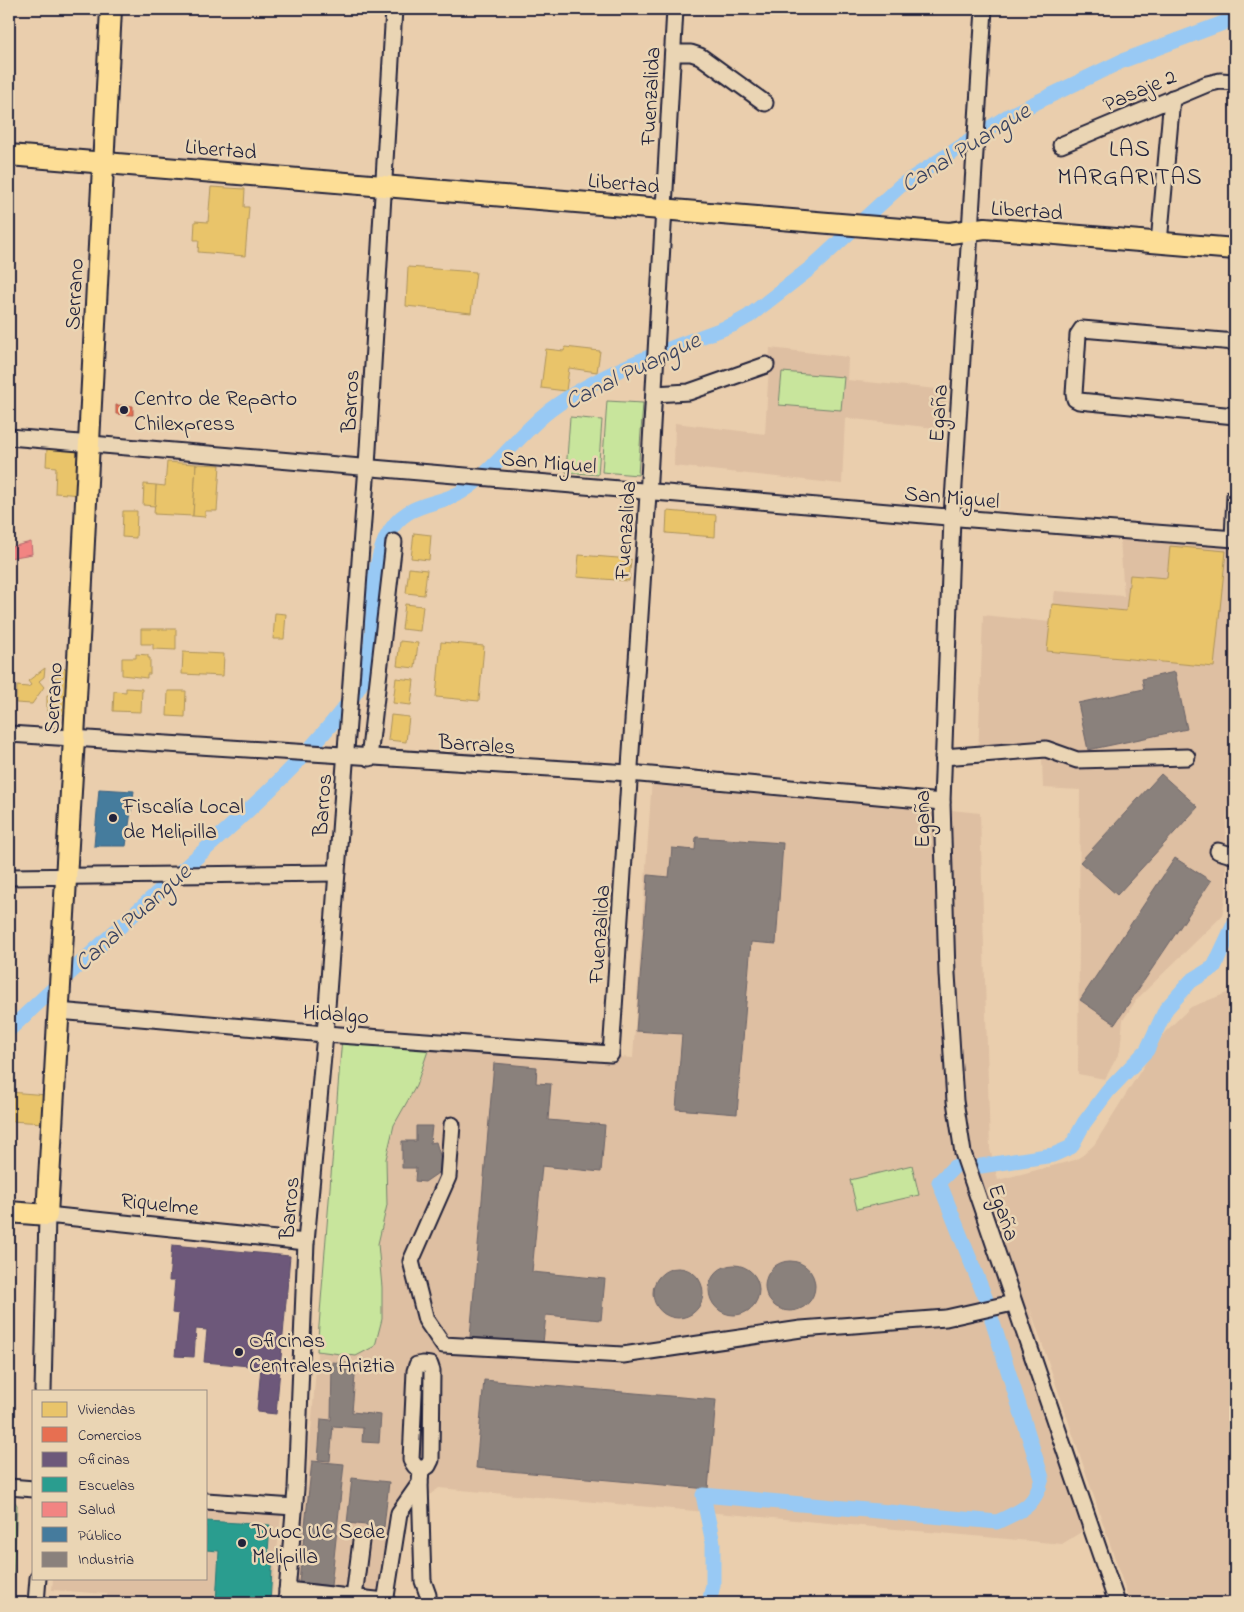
<svg xmlns="http://www.w3.org/2000/svg" width="1244" height="1612" font-family="'Indie Flower',sans-serif">
<style>
.built{fill:#debfa2}
.green{fill:#c8e59c;stroke:#75846c}
.homes{fill:#e9c46a;stroke:#ad935c}
.shops{fill:#e76f51;stroke:#ac584a}
.offices{fill:#6d597a;stroke:#564867}
.schools{fill:#2a9d8f;stroke:#287876}
.health{fill:#f28482;stroke:#b4676d}
.public{fill:#457b9d;stroke:#3a6080}
.industry{fill:#8a817c;stroke:#6b6468}
.lines{fill:none;stroke-linecap:round;stroke-linejoin:round}
.canal{stroke:#98c9f4;stroke-width:15}
.minor-casing{stroke:#22223b;stroke-width:19}
.major-casing{stroke:#22223b;stroke-width:24}
.minor{stroke:#ead5b4;stroke-width:15}
.major{stroke:#fdde96;stroke-width:20}
.poi-dot{fill:#22223b;stroke:#ead5b4;stroke-width:2}
.labels{text-anchor:middle;stroke-width:5;stroke-linejoin:round;paint-order:stroke}
.street-label{font-size:22px;fill:#22223b;stroke:#ead5b4}
.poi-label{font-size:22px;fill:#22223b;stroke:#ead5b4;text-anchor:start}
.water-label{font-size:24px;font-style:italic;fill:#3a4360;stroke:#ead5b4}
.neighbourhood-label{font-size:24px;letter-spacing:1px;fill:#22223b;stroke:#ead5b4}
</style>
<rect width="100%" height="100%" fill="#eacead"/>
<filter id="ink" filterUnits="userSpaceOnUse"><feTurbulence type="fractalNoise" baseFrequency=".02" numOctaves="2"/><feDisplacementMap in="SourceGraphic" scale="10" xChannelSelector="R" yChannelSelector="G"/><feConvolveMatrix kernelMatrix="1 2 1 2 8 2 1 2 1" color-interpolation-filters="sRGB"/></filter>
<g filter="url(#ink)">
<g class="built">
<polygon points="770,348 848,357 847,380 947,390 944,429 845,418 842,484 674,466 675,423 765,434"/>
<polygon points="1120,539 1235,548 1235,731 1226,825 1226,891 1222,916 1137,999 1123,1020 1120,1051 1105,1079 1078,1074 1080,790 1043,788 1042,759 978,759 983,615 1050,622 1055,591 1124,596"/>
<polygon points="652,779 980,813 990,1149 998,1180 1075,1160 1083,1155 1094,1145 1165,1032 1191,1007 1232,991 1235,999 1235,1603 1130,1603 1030,1308 1086,1529 1062,1544 439,1488 403,1514 395,1603 292,1603 306,1495 342,1037 633,1058"/>
<polygon points="206,1504 282,1508 271,1603 107,1603 107,1594 52,1590 53,1578 206,1578"/>
</g>
<g class="green">
<polygon points="782,372 844,377 841,410 779,405"/>
<polygon points="607,401 643,403 638,475 602,472"/>
<polygon points="570,417 602,420 598,475 566,472"/>
<polygon points="342,1037 431,1042 416,1086 394,1125 386,1159 387,1205 378,1244 382,1287 382,1319 375,1346 356,1356 317,1351"/>
<polygon points="912,1165 919,1195 857,1209 850,1180"/>
<polygon points="9,1494 17,1505 12,1603 9,1603"/>
</g>
<g class="homes">
<polygon points="211,187 245,189 244,207 249,207 245,256 198,252 199,240 194,240 195,221 208,222"/>
<polygon points="408,267 476,272 471,313 406,306"/>
<polygon points="565,347 600,351 597,372 569,368 566,391 541,388 546,349 564,351"/>
<polygon points="52,444 85,449 82,495 55,493 56,467 46,466 47,448"/>
<polygon points="167,462 196,464 193,516 154,514 156,485 165,486"/>
<polygon points="196,464 220,465 217,511 205,511 205,517 193,516"/>
<polygon points="144,484 156,485 155,506 143,505"/>
<polygon points="123,511 137,511 136,538 122,537"/>
<polygon points="667,511 716,515 715,537 666,533"/>
<polygon points="414,533 431,535 429,560 411,558"/>
<polygon points="1170,546 1226,551 1214,667 1047,651 1052,604 1126,611 1130,575 1167,578"/>
<polygon points="579,555 631,559 629,581 577,577"/>
<polygon points="409,568 427,570 424,595 406,593"/>
<polygon points="405,604 423,606 420,631 402,629"/>
<polygon points="275,613 286,614 284,639 273,639"/>
<polygon points="141,629 176,629 176,650 153,649 153,644 141,644"/>
<polygon points="400,641 418,643 415,668 397,666"/>
<polygon points="441,642 484,646 479,701 436,697"/>
<polygon points="183,652 224,654 223,676 182,674"/>
<polygon points="136,654 148,655 148,658 150,658 150,674 147,674 147,678 122,675 122,658 136,658"/>
<polygon points="45,668 44,677 39,681 44,687 32,704 16,703 17,686 28,687 31,685 28,681"/>
<polygon points="56,668 73,669 71,715 47,714 47,696 55,696"/>
<polygon points="396,678 414,680 411,705 393,703"/>
<polygon points="9,682 12,682 10,710 9,710"/>
<polygon points="126,688 142,689 141,712 113,711 114,691 126,692"/>
<polygon points="168,691 186,691 185,717 167,716"/>
<polygon points="391,715 409,717 406,742 388,740"/>
<polygon points="9,1092 47,1095 45,1123 9,1121"/>
</g>
<polygon class="shops" points="116,405 133,406 133,415 116,414"/>
<polygon class="offices" points="172,1245 290,1256 276,1414 257,1412 261,1367 204,1362 207,1330 196,1329 194,1357 175,1356 179,1314 172,1313 175,1281 169,1281"/>
<polygon class="schools" points="206,1521 270,1525 268,1552 273,1553 270,1603 216,1603 219,1551 206,1550"/>
<polygon class="health" points="9,525 12,527 11,547 31,542 32,554 9,558"/>
<polygon class="public" points="99,789 134,791 126,846 94,846"/>
<g class="industry">
<polygon points="1175,672 1187,729 1088,750 1078,703 1144,689 1142,679"/>
<polygon points="1161,774 1198,807 1117,895 1080,862"/>
<polygon points="696,837 783,843 776,944 751,942 737,1114 676,1109 682,1034 636,1031 648,875 669,877 672,848 695,850"/>
<polygon points="1175,858 1211,881 1115,1024 1080,1000"/>
<polygon points="494,1063 537,1067 536,1083 551,1084 548,1120 605,1125 601,1172 542,1166 532,1272 605,1279 601,1320 546,1315 543,1343 470,1337"/>
<polygon points="416,1126 432,1126 430,1143 436,1142 444,1169 425,1182 415,1181 416,1168 402,1168 402,1141 416,1141"/>
<circle cx="790" cy="1286" r="25"/>
<circle cx="734" cy="1290" r="25"/>
<circle cx="678" cy="1293" r="25"/>
<polygon points="332,1362 356,1364 352,1412 381,1415 379,1443 362,1442 363,1428 333,1426 330,1461 318,1460 321,1419 331,1420"/>
<polygon points="484,1380 716,1400 708,1489 476,1468"/>
<polygon points="312,1461 344,1464 331,1586 299,1582"/>
<polygon points="352,1478 389,1482 384,1527 347,1523"/>
</g>
<g class="lines">
<g class="canal">
<path d="M9,1030C65,978 120,926 177,875C232,825 289,777 336,718C347,704 359,691 365,674C379,630 366,581 386,538C406,497 440,509 469,487C499,465 520,433 550,410C601,372 673,347 733,325L749,316L812,267L900,186L1008,116L1122,61L1226,22L1235,15"/>
<polyline points="981,1166 1053,1155 1071,1147 1084,1123 1108,1091 1147,1050 1166,1009 1191,981 1214,967 1235,922"/>
<polyline points="954,1167 939,1182 987,1302"/>
<path d="M709,1603L713,1585V1543L703,1495L997,1522C1022,1510 1035,1507 1042,1478L992,1320"/>
</g>
<g class="minor-casing">
<g id="minor">
<polyline points="984,9 952,517 942,802 947,974 955,1101 963,1153 1117,1603"/>
<polyline points="673,53 691,53 700,56 765,103"/>
<polyline points="1061,145 1207,84 1220,81 1235,82"/>
<polyline points="1159,243 1172,98"/>
<polyline points="1235,342 1082,329 1078,335 1074,394 1075,399 1079,401 1235,416"/>
<polyline points="654,394 689,392 766,365"/>
<polyline points="9,437 971,519 1235,539"/>
<polyline points="1233,539 1235,495"/>
<polyline points="9,734 629,773 942,802"/>
<polyline points="943,757 1046,749 1077,760 1187,757"/>
<polyline points="369,758 394,542"/>
<polyline points="1218,851 1235,856"/>
<polyline points="9,877 337,873"/>
<polyline points="58,1011 325,1034 611,1054 649,479 675,9"/>
<polyline points="452,1125 448,1177 411,1261 426,1320 443,1345 623,1355 801,1329 946,1318 1013,1303"/>
<polygon points="423,1364 430,1365 432,1371 431,1460 428,1466 421,1469 415,1466 411,1460 415,1371 417,1365"/>
<polyline points="43,1391 47,1215 306,1242"/>
<polyline points="420,1483 423,1581 428,1595 428,1603"/>
<polyline points="9,1487 34,1489"/>
<polyline points="206,1501 294,1507"/>
<polyline points="287,1590 385,1601"/>
<polyline points="354,1597 361,1541"/>
<polyline points="36,1603 38,1578"/>
<polyline points="286,1603 296,1489 306,1242 325,1034 367,466 394,9"/>
<polyline points="385,1603 399,1513 420,1483 421,1469"/>
</g>
</g>
<g class="major-casing">
<g id="major">
<polyline points="9,155 950,233 985,228 1235,249"/>
<polyline points="9,1212 47,1215 74,738 111,9"/>
</g>
</g>
<use href="#minor" class="minor"/>
<use href="#major" class="major"/>
</g>
</g>
<g class="poi-dot">
<circle cx="124" cy="410" r="5"/>
<circle cx="113" cy="818" r="5"/>
<circle cx="239" cy="1352" r="5"/>
<circle cx="242" cy="1543" r="5"/>
</g>
<g class="labels">
<g class="street-label">
<text transform="translate(1139 89) rotate(-23)" y="8">Pasaje 2</text>
<text transform="translate(649 96) rotate(-87)" y="8">Fuenzalida</text>
<text transform="translate(221 148) rotate(5)" y="8">Libertad</text>
<text transform="translate(624 182) rotate(5)" y="8">Libertad</text>
<text transform="translate(1027 209) rotate(4)" y="8">Libertad</text>
<text transform="translate(73 294) rotate(-87)" y="8">Serrano</text>
<text transform="translate(349 401) rotate(-87)" y="8">Barros</text>
<text transform="translate(937 413) rotate(-86)" y="8">Egaña</text>
<text transform="translate(549 461) rotate(5)" y="8">San Miguel</text>
<text transform="translate(952 496) rotate(5)" y="8">San Miguel</text>
<text transform="translate(624 530) rotate(-86)" y="8">Fuenzalida</text>
<text transform="translate(52 698) rotate(-87)" y="8">Serrano</text>
<text transform="translate(477 743) rotate(4)" y="8">Barrales</text>
<text transform="translate(321 805) rotate(-86)" y="8">Barros</text>
<text transform="translate(921 819) rotate(-90)" y="8">Egaña</text>
<text transform="translate(598 934) rotate(-86)" y="8">Fuenzalida</text>
<text transform="translate(336 1013) rotate(4)" y="8">Hidalgo</text>
<text transform="translate(160 1203) rotate(6)" y="8">Riquelme</text>
<text transform="translate(288 1208) rotate(-85)" y="8">Barros</text>
<text transform="translate(1005 1212) rotate(72)" y="8">Egaña</text>
</g>
<g class="poi-label">
<text x="134" y="405">Centro de Reparto<tspan x="134" dy="25">Chilexpress</tspan></text>
<text x="123" y="813">Fiscalía Local<tspan x="123" dy="25">de Melipilla</tspan></text>
<text x="249" y="1347">Oficinas<tspan x="249" dy="25">Centrales Ariztia</tspan></text>
<text x="252" y="1538">Duoc UC Sede<tspan x="252" dy="25">Melipilla</tspan></text>
</g>
<g class="water-label">
<text transform="translate(965 147) rotate(-32)" y="8">Canal Puangue</text>
<text transform="translate(632 370) rotate(-26)" y="8">Canal Puangue</text>
<text transform="translate(132 917) rotate(-42)" y="8">Canal Puangue</text>
</g>
<g class="neighbourhood-label">
<text x="1130" y="156">LAS<tspan x="1130" dy="28">MARGARITAS</tspan></text>
</g>
</g>
<rect width="1244" height="1612" fill="none" stroke="#ead5b4" stroke-width="30"/>
<rect x="15" y="15" width="1214" height="1582" fill="none" stroke="#22223b" stroke-width="2" filter="url(#ink)"/>
<rect x="32" y="1390" width="175" height="190" fill="#ead5b4" stroke="#9a8d84"/>
<rect x="42" y="1402" width="25" height="15" fill="#e9c46a" stroke="#9a8d84"/>
<text x="78" y="1414" font-size="15" fill="#22223b">Viviendas</text>
<rect x="42" y="1427" width="25" height="15" fill="#e76f51" stroke="#9a8d84"/>
<text x="78" y="1440" font-size="15" fill="#22223b">Comercios</text>
<rect x="42" y="1452" width="25" height="15" fill="#6d597a" stroke="#9a8d84"/>
<text x="78" y="1464" font-size="15" fill="#22223b">Oficinas</text>
<rect x="42" y="1477" width="25" height="15" fill="#2a9d8f" stroke="#9a8d84"/>
<text x="78" y="1490" font-size="15" fill="#22223b">Escuelas</text>
<rect x="42" y="1502" width="25" height="15" fill="#f28482" stroke="#9a8d84"/>
<text x="78" y="1514" font-size="15" fill="#22223b">Salud</text>
<rect x="42" y="1527" width="25" height="15" fill="#457b9d" stroke="#9a8d84"/>
<text x="78" y="1540" font-size="15" fill="#22223b">Público</text>
<rect x="42" y="1552" width="25" height="15" fill="#8a817c" stroke="#9a8d84"/>
<text x="78" y="1564" font-size="15" fill="#22223b">Industria</text>
</svg>
